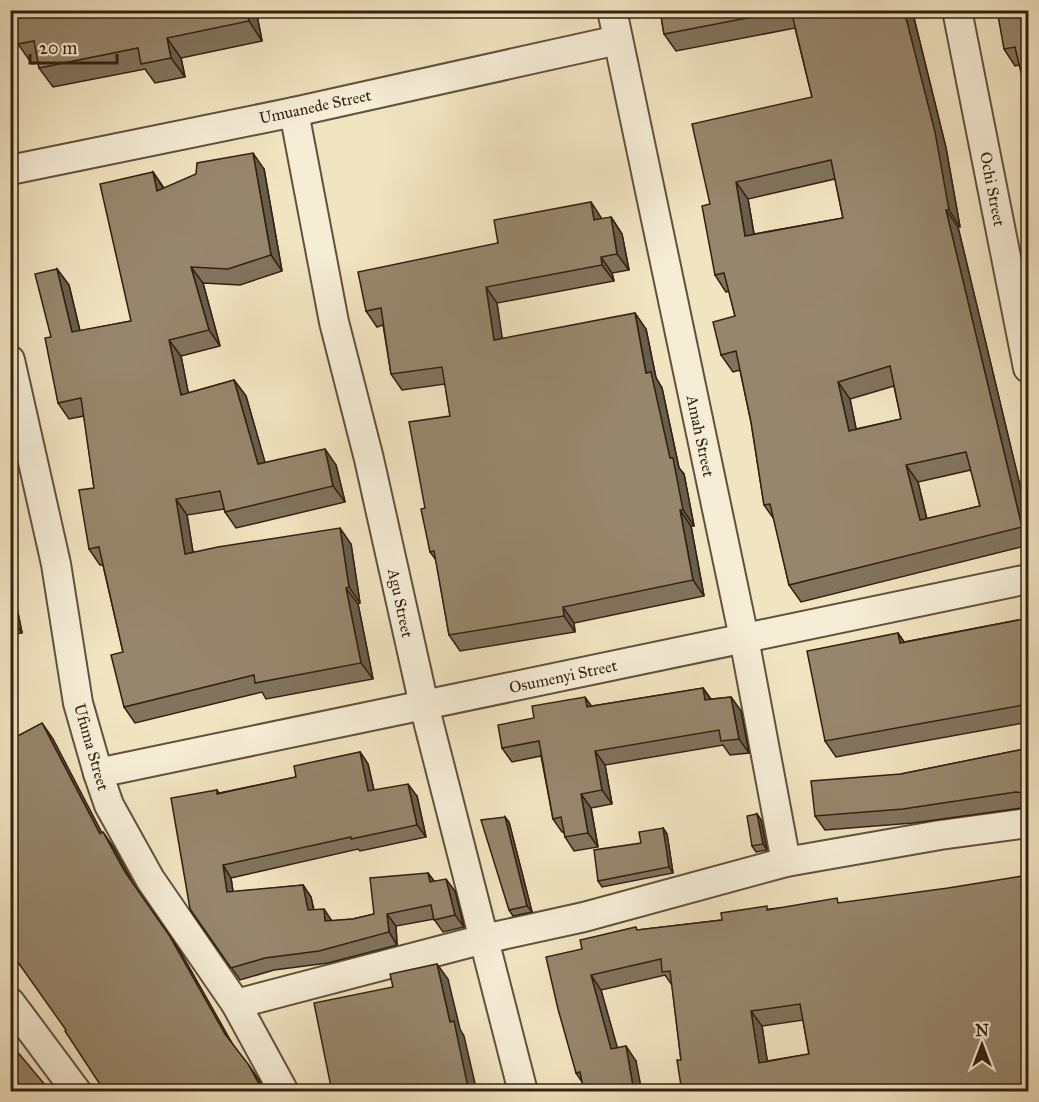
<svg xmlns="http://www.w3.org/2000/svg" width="1039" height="1102" font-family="'IM FELL Great Primer',serif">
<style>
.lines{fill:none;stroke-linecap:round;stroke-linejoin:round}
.minor-casing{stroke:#62513c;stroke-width:32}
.minor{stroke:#f6edd7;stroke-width:28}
.wall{fill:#81735d;stroke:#332010;stroke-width:1.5;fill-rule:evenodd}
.shaded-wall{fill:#695e4c;stroke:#332010;stroke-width:1.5}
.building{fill:#96866c;stroke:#332010;stroke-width:1.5;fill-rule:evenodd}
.labels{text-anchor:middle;stroke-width:5;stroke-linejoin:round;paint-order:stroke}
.street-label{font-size:16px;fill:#332010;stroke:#f6edd7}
</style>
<rect width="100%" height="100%" fill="#f1e4c1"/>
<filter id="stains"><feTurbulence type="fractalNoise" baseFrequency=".00333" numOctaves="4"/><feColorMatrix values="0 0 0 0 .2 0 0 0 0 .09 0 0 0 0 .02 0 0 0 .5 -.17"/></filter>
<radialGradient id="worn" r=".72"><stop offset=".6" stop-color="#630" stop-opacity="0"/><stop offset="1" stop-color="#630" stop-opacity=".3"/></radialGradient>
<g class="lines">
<g class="minor-casing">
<g id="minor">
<polyline points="612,10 743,633 786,862"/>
<polyline points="957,10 1028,368"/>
<polyline points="294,112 334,322 369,459 424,705 523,1092"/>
<polyline points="10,170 294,112 618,40"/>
<polyline points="10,360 56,564 78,703 98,773 109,805 150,879 236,1004 284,1092"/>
<polyline points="98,773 1028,579"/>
<polyline points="10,1002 77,1092"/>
<polyline points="236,1004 484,939 584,917 786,862 940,835 1028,823"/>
</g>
</g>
<use href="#minor" class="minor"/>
</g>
<g class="wall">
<polygon points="12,10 256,10 262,41 181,58 185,77 155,83 145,69 53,87 39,68 38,63 32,64 18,44"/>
<path d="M660,10H912L946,148L960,227H958L1029,523V545L801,602L789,585L774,519L764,505L751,422L740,370L733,372L721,355L735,316L729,291L726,292L715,275L710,204L812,97L795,28L676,51L664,34ZM835,179L843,218L754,234L748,199ZM894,386L901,419L856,429L850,399ZM971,470L980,506L927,519L918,482Z"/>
<polygon points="1029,10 1019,65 1015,66 1004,49"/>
<polygon points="264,169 282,271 240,285 203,283 220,346 181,356 188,393 234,380 246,396 265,463 336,465 345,502 236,528 225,512 224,509 187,515 193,552 351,544 360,603 358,604 373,679 266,699 262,692 135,723 124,707 123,652 103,565 100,565 89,549 94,488 84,416 69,419 58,403 51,337 57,269 69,285 80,331 131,321 153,172 164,188"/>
<polygon points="611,217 622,234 629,270 612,273 614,281 497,303 502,339 646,329 656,378 662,388 679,468 684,474 694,526 691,526 704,596 574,623 575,632 460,651 449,635 436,560 430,552 425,508 450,416 445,384 402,390 391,374 383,325 377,327 366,311 498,243"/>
<polygon points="10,573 22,633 10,635"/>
<polygon points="1029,618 1029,722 836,757 825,741 898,633 904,642"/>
<polygon points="703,688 711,699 731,697 741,711 749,753 730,755 723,745 605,765 612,804 591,808 598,847 574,851 565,837 564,832 562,832 553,819 541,756 512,762 502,748 592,706"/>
<polygon points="1029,748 1029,807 913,823 825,830 815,816 901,774"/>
<polygon points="360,752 368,764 374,790 417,796 426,837 360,851 358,849 231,878 233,892 303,885 311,897 314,910 332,921 353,919 374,914 428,873 434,881 455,891 464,927 443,932 434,919 396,926 397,945 328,963 274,970 240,980 190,909 217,790 219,793 296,777"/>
<polygon points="757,814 761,820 767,850 756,852 752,846"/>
<polygon points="505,817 509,822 532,912 513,916 509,910"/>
<polygon points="663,828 667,834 673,873 602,887 598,881"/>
<path d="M840,903L1029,1092L681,1060L672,985L665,975L601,990L617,1048L636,1061L582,1082L576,1073L582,949L638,930L722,920L769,909ZM803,1020L809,1054L767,1061L762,1026Z"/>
</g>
<g class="shaded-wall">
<polygon points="247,10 256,10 262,41 249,21"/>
<polygon points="904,10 912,10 946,148 960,227 949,210"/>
<polygon points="167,38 181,58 185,77 171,58"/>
<polygon points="253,153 264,169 282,271 271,255"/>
<polygon points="153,172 164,189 157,191"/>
<polygon points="736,182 748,199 757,252 745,236"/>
<polygon points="591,202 602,219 594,220"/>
<polygon points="946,210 958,227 1029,523 1029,537 1022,527"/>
<polygon points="611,217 622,234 629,270 617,254"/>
<polygon points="601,257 612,273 614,281 602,265"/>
<polygon points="191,267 203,283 220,346 209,330"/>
<polygon points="57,269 69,285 84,348 72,332"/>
<polygon points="486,287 497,303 505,357 494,340"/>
<polygon points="635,313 646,329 656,378 662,388 679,468 684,474 694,526 683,510 646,373"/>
<polygon points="169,340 181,356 192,411 181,395"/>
<polygon points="234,380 246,396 270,480 258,464"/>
<polygon points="838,382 850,399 860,448 849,431"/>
<polygon points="325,449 336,465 345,502 333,486"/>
<polygon points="906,465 918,482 931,537 920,520"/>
<polygon points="176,499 187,515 196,571 185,554"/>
<polygon points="680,510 691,526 704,596 693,580"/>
<polygon points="340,528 351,544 360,603 349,587"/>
<polygon points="10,573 22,633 10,617"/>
<polygon points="346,588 358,604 373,679 361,663"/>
<polygon points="563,607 574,623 575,632 564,616"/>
<polygon points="898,633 909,649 900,643"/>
<polygon points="703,688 712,702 705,700"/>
<polygon points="585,697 595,711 587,707"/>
<polygon points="731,697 741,711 749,753 739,739"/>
<polygon points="42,723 53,739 111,850 100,834"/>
<polygon points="595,751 605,765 612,804 602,790"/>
<polygon points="360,752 368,764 377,804 368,791"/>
<polygon points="408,784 417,796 426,837 417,825"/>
<polygon points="581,794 591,808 598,847 588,833"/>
<polygon points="757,814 761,820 767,850 763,844"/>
<polygon points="505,817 509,822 532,912 527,906"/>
<polygon points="663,828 667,834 673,873 669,867"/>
<polygon points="103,832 114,848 136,888 180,951 236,1050 225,1034 125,872"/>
<polygon points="223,865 231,878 235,905 227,892"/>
<polygon points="428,873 437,885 430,882"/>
<polygon points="446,879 455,891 464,927 455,915"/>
<polygon points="303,885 311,897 316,923 308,910"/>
<polygon points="324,909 332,921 325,921"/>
<polygon points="387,914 396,926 397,945 389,932"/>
<polygon points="437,964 448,979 460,1029 464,1036 477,1092 469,1092 450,1022"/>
<polygon points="591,975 601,990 622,1064 611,1049"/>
<polygon points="751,1011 762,1026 770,1078 759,1063"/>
<polygon points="626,1046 636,1061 642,1092 634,1092"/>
<polygon points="248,1064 259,1080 265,1092 259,1084"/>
</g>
<g class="building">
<polygon points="12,10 247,10 249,21 167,38 171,58 141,64 138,48 39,68 34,41 18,44"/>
<polygon points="660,10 789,10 664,34"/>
<path d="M791,10H904L935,132L949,210H946L1022,527L789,585L770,504L764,505L751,422L736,351L721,355L713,322L735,316L724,273L715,275L702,206L710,204L692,124L812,97ZM831,160L843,218L745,236L736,182ZM890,366L901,419L849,431L838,382ZM966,452L980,506L920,520L906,465Z"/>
<polygon points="997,10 1029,10 1029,107 1015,47 1004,49"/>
<polygon points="253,153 271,255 228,269 191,267 209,330 169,340 181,395 234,380 258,464 325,449 333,486 225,512 220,491 176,499 185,554 218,547 340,528 349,587 346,588 361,663 255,683 254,675 124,707 111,655 123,652 99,547 89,549 79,490 94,488 81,398 58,403 45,338 51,337 35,274 57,269 72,332 131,321 100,184 153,172 157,191 196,174 197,163"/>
<polygon points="591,202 594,220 611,217 617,254 601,257 602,265 486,287 494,340 635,313 646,373 651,372 670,458 673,458 683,510 680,510 693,580 563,607 564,616 449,635 434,551 430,552 421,509 425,508 409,422 450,416 442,367 391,374 381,308 366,311 358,272 498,243 494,220"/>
<polygon points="1029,618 1029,704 825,741 807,651 898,633 900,643"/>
<polygon points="703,688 705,700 731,697 739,739 721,741 719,730 595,751 602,790 581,794 588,833 565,837 561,817 553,819 539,741 502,748 498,725 534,718 532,706 585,697 587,707"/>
<polygon points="42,723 100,834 103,832 125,872 169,935 225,1034 248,1064 259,1084 268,1092 105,1092 65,1031 66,1030 10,951 10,740"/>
<polygon points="1029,748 1029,792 1023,793 1016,792 903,809 815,816 811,781 901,774"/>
<polygon points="360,752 368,791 408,784 417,825 351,839 351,837 223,865 227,892 303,885 308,910 324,909 325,921 353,919 374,914 370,878 428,873 430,882 446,879 455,915 434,920 431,905 387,914 389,932 319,951 265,958 231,968 190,909 171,798 217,790 217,794 296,777 294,766"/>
<polygon points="757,814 763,844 752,846 747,816"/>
<polygon points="505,817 527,906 509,910 481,820"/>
<polygon points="663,828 669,867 598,881 594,850 641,843 639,832"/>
<path d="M1029,875V1092H682L677,1060H681L670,971L662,972L661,959L591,975L611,1049L626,1046L634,1092H584L580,1072L576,1073L558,1009L546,957L582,949L580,940L636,927L637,930L722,920L721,913L767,906V910L837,898L838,903L948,888ZM800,1004L809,1054L759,1063L751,1011Z"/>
<polygon points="437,964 450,1022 454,1021 469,1092 332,1092 314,1003 393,987 390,974"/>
<polygon points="10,1043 51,1092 10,1092"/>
</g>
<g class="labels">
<g class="street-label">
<text transform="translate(315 106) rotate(-12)" y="6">Umuanede Street</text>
<text transform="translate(993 189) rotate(79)" y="6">Ochi Street</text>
<text transform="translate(701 436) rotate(78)" y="6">Amah Street</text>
<text transform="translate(401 603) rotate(78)" y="6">Agu Street</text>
<text transform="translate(563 676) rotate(-12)" y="6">Osumenyi Street</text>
<text transform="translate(92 747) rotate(74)" y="6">Ufuma Street</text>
</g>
</g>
<rect width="1039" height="1102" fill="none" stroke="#f1e4c1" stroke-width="36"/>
<rect x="12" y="12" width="1015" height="1078" fill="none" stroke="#332010" stroke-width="3"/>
<rect x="18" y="18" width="1003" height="1066" fill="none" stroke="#332010" stroke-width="1.5"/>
<g transform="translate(982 1045)" stroke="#f6edd7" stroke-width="4.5" paint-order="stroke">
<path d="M0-4.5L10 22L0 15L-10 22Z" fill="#332010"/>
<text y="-9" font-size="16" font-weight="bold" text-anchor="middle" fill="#332010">N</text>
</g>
<path d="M30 54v9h87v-9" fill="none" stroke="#332010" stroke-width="3"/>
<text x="39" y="54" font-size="18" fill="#332010" stroke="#f6edd7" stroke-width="4.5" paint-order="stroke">20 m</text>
<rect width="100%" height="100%" filter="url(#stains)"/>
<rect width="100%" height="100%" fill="url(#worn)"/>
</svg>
